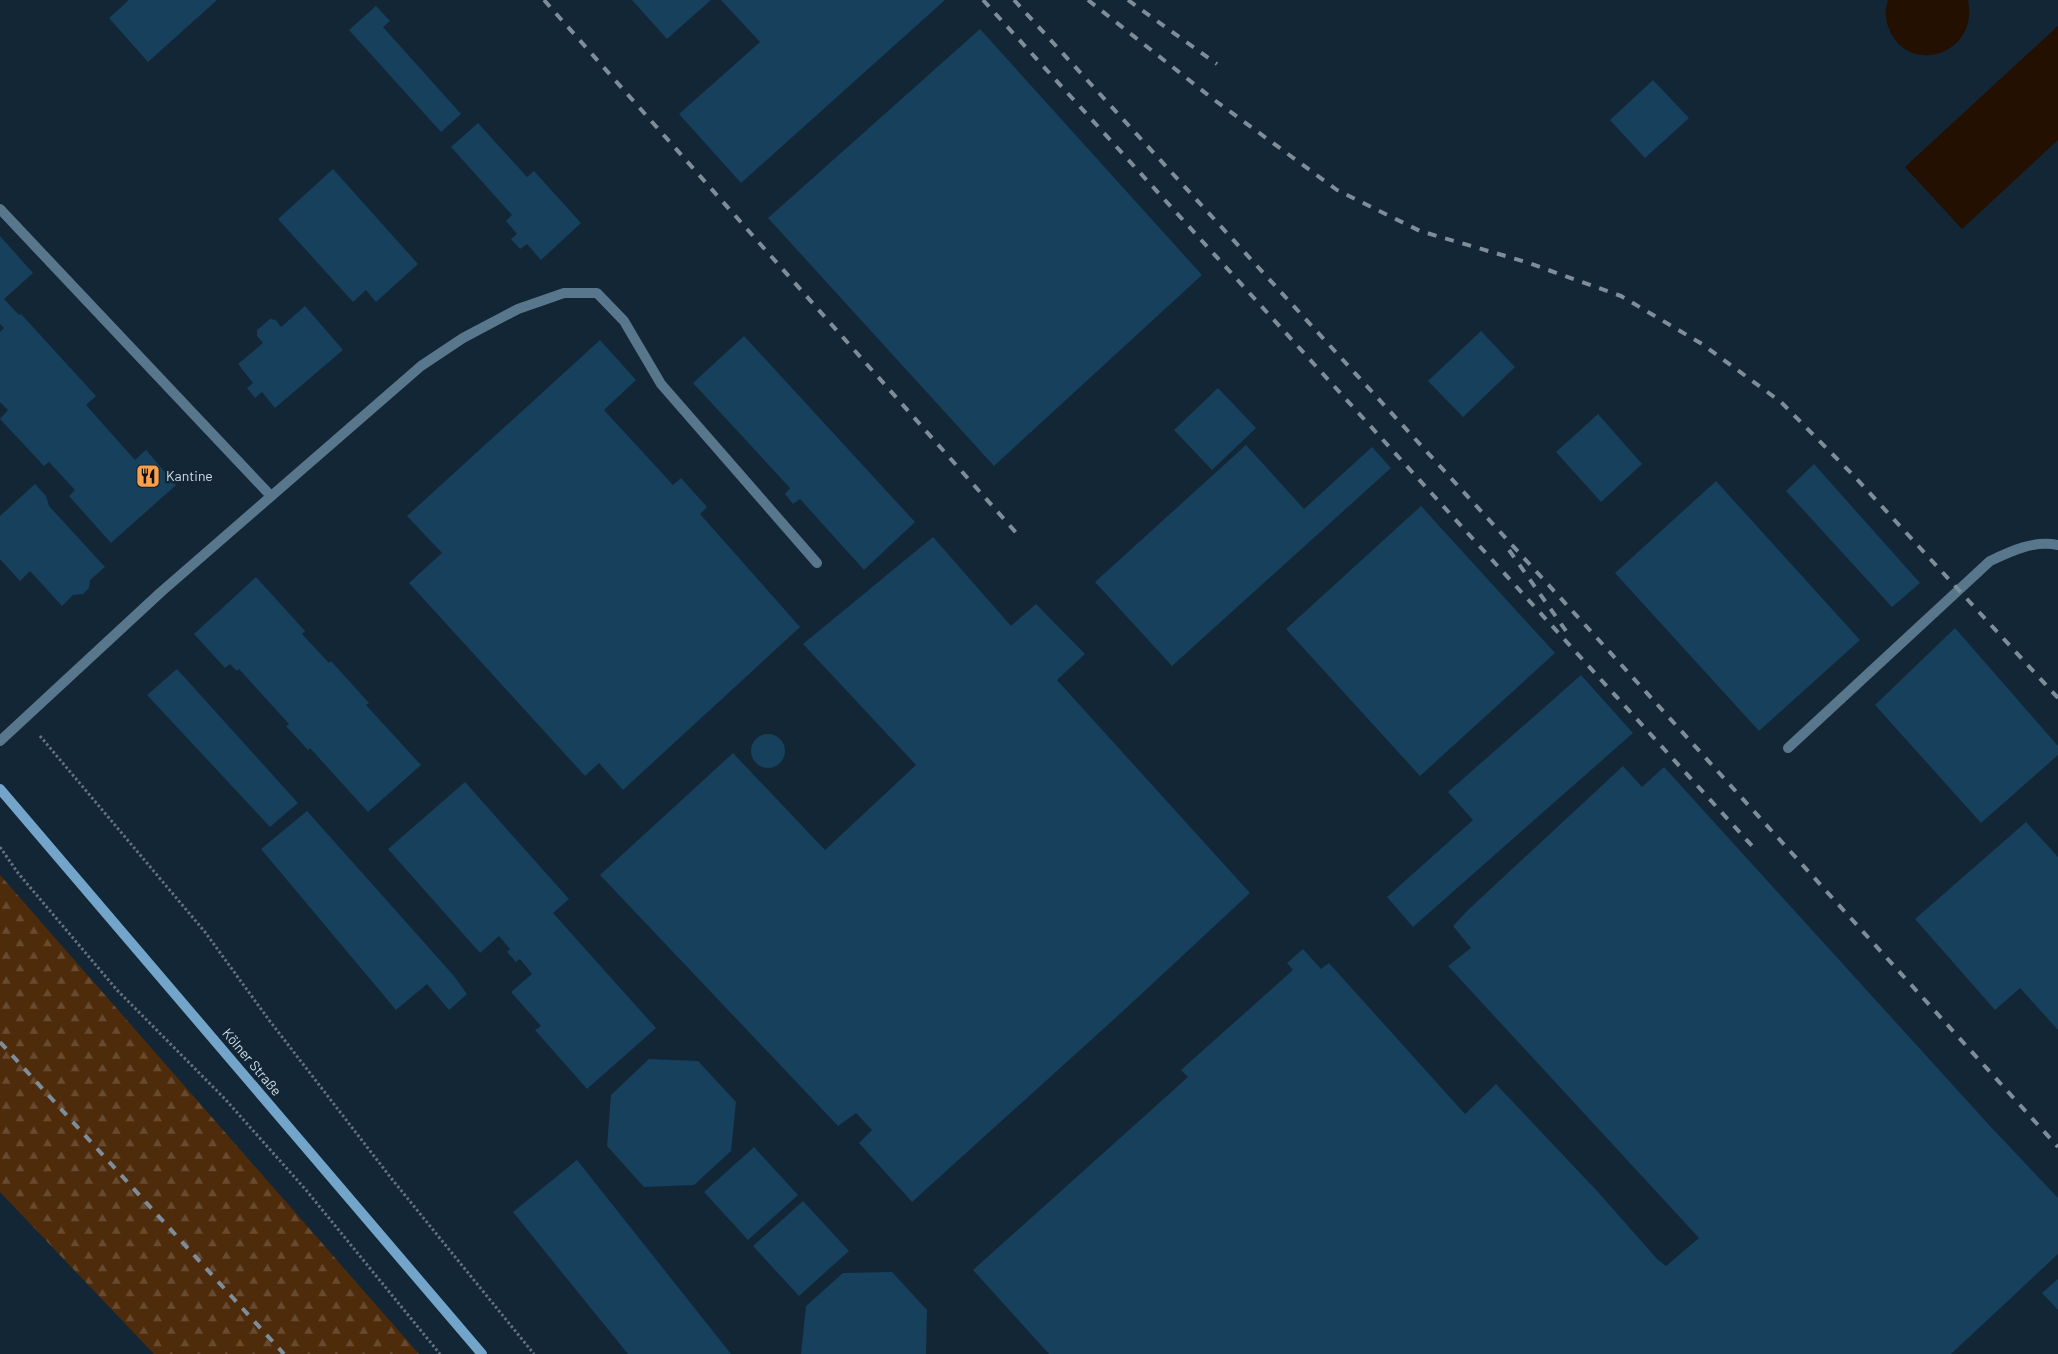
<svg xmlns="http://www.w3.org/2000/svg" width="2058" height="1354" font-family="Barlow,sans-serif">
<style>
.forest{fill:url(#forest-firs)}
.water{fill:#231001}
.building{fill:#16405b}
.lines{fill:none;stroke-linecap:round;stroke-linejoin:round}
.path{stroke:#62727f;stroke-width:3;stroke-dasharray:2.5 2.5;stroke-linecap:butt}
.lane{stroke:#58768c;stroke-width:10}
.secondary{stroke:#73a4c9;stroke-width:10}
.rail{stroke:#7d8d99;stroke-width:4;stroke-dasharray:9 9;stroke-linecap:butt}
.labels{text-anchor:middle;stroke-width:5;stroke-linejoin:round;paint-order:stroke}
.poi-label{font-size:14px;fill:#d2dee8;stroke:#122635;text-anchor:start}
.street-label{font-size:14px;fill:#d2dee8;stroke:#122635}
</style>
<defs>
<pattern id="forest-firs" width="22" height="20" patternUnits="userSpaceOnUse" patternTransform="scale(1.25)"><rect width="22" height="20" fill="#4e2c0b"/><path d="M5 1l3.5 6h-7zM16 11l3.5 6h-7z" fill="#674a2f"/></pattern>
</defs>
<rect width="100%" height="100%" fill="#122635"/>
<polygon class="forest" points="0,875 419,1354 154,1354 0,1192"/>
<g class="water">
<path d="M1888,0H1968C1980,55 1906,78 1888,26C1885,18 1885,9 1888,0Z"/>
<polygon points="2058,26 2058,140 1962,229 1905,167"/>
</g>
<g class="building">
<polygon points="129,0 217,0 148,62 109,18"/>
<polygon points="632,0 711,0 667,39"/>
<polygon points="721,0 945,0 741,183 679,114 760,42"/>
<polygon points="376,6 390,21 383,27 461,114 441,132 349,30"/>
<polygon points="980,29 1202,275 994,466 768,218"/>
<polygon points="1653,80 1689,118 1645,158 1610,120"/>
<polygon points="478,123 527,177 534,171 581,223 541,260 527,244 520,249 511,239 517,234 506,221 512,215 451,147"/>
<polygon points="333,169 418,264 376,302 366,290 353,302 278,219"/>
<polygon points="0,236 33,273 4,299 19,315 21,314 96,396 86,405 135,460 146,450 176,485 111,543 69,496 75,490 49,462 44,466 0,419 8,410 0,402 0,332 4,328 0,324"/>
<polygon points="305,306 343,350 275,408 262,392 255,398 247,388 253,383 238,364 263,343 257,336 257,330 270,319 276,320 281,327"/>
<polygon points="1481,331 1515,367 1463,417 1428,381"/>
<polygon points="744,336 915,522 864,570 800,499 793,504 785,494 790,488 693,383"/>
<polygon points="600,340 636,380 604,410 673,485 681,478 707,507 700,514 800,627 623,790 599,763 585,776 409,583 442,553 407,516"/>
<polygon points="1218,388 1256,428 1212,470 1174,430"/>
<polygon points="1598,414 1642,464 1601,502 1556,452"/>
<polygon points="1246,445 1304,509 1372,447 1391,468 1172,666 1095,582"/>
<polygon points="1814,464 1920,583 1892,607 1786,491"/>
<polygon points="1716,481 1860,640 1759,731 1615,573"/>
<polygon points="35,484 46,496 49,506 105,567 90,580 89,588 83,594 73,595 62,606 30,571 20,581 0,559 0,516"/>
<polygon points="1421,506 1555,653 1420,776 1286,629"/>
<polygon points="933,537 1011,626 1036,604 1085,654 1057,680 1250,893 1122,1012 912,1202 859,1143 872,1130 856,1113 838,1126 600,875 733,753 825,850 916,765 803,644"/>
<polygon points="256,577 305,631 302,634 329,663 331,661 369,703 366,705 421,765 368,812 310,748 308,750 286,726 289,724 239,669 237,671 230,664 225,668 194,634"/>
<polygon points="1955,628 2058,746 2058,755 1981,823 1875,705"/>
<polygon points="177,669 298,803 270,827 147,695"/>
<polygon points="1581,675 1633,733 1413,927 1387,897 1473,820 1448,792"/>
<circle cx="768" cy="751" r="17"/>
<polygon points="1623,766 1642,787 1664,767 1990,1126 2058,1198 2058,1254 1951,1354 1049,1354 973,1270 1188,1077 1181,1070 1293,970 1287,963 1303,949 1321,969 1329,963 1465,1114 1496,1084 1598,1192 1657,1259 1666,1266 1699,1238 1448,966 1471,948 1453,926 1468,910"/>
<polygon points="465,782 569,899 553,913 656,1028 587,1089 535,1030 541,1026 511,992 532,974 520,959 516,962 507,952 510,949 499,936 480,953 388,849"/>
<polygon points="307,811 454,976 467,994 449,1010 427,984 396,1010 261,849"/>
<polygon points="2026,822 2058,857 2058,1030 2020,988 1995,1010 1915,919"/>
<polygon points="649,1059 698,1061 736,1102 731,1151 694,1185 644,1187 607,1146 611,1095"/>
<polygon points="754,1147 798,1195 748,1240 704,1192"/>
<polygon points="577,1160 731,1354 628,1354 513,1212"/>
<polygon points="803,1201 849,1251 799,1296 753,1246"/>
<polygon points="892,1272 927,1310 926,1354 801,1354 806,1306 843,1273"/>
<polygon points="2058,1279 2058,1310 2042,1293"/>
</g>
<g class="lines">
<g class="path">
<polyline points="40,736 205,932 269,1020 391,1178 534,1354"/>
<polyline points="0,847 18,873 117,990 225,1099 306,1190 440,1354"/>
</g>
<g class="lane">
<polyline points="0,209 271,496"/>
<polyline points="0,741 161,592 421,366 463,338 518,309 564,293 597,293 624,321 661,384 817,563"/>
<path d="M1788,748L1990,561C2011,551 2034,540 2058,545"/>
</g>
<polyline class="secondary" points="0,789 482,1354"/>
<g class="rail">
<polyline points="544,0 1019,536"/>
<polyline points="983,0 1754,848"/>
<polyline points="1014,0 1597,638 2058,1147"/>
<polyline points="1088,0 1213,99 1337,190 1420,231 1526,262 1621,296 1702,344 1781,402 1854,476 2058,698"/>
<polyline points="1128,0 1217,64"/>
<polyline points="1509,550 1571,638"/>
<polyline points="0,1042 284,1354"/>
</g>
</g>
<defs>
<g id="restaurant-square" transform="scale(1.25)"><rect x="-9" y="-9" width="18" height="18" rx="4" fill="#f9a04c" stroke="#122635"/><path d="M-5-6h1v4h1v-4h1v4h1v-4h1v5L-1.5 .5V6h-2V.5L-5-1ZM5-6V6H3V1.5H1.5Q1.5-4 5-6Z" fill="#111"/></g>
</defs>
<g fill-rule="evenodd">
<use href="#restaurant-square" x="148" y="476"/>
</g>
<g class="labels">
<g class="poi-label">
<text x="166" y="481">Kantine</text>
</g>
<g class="street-label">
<text transform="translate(252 1062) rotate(50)" y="5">Kölner Straße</text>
</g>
</g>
</svg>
